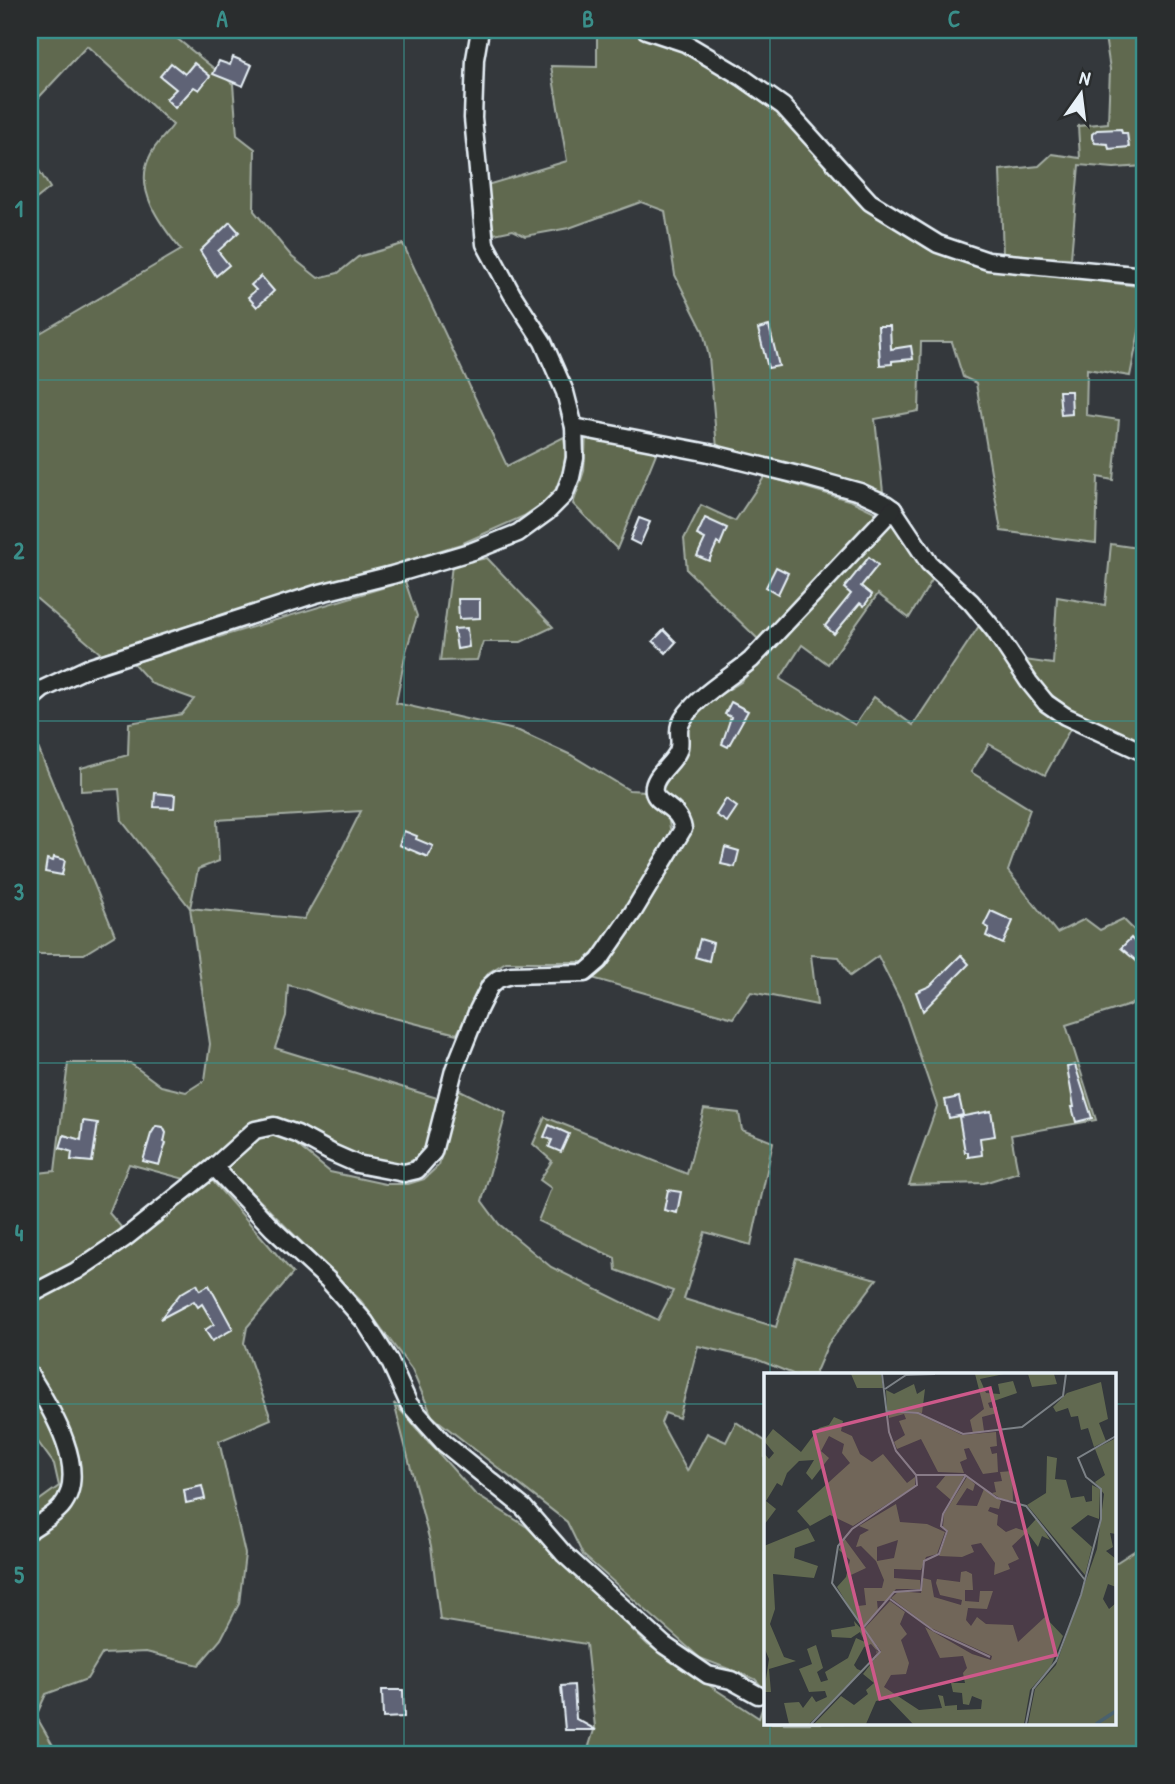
<svg xmlns="http://www.w3.org/2000/svg" width="1175" height="1784" font-family="'Patrick Hand',sans-serif">
<style>
.green{fill:#616950;stroke:#a4ada4;stroke-width:2;fill-rule:evenodd}
.building{fill:#5e6476;stroke:#e8f1f8;stroke-width:2}
.lines{fill:none;stroke-linecap:round;stroke-linejoin:round}
.minor-casing{stroke:#e8f1f8;stroke-width:21}
.minor{stroke:#2a2d2e;stroke-width:16}
.grid{fill:none;stroke:#3a8f8a;stroke-width:2;stroke-opacity:0.55}
.inset-river{fill:none;stroke:#4a616e;stroke-width:3.5}
.inset-road{fill:none;stroke:#7c8287;stroke-width:2}
.view{fill:#cd598a;fill-opacity:0.15;stroke:#cd598a;stroke-width:3.5}
.inset-edge{fill:none;stroke:#e8f1f8;stroke-width:3.5}
.neatline{fill:none;stroke:#3a8f8a;stroke-width:2.5}
.grid-label{font-size:23px;text-anchor:middle;font-weight:bold;fill:#3a8f8a}
</style>
<rect width="100%" height="100%" fill="#34383c"/>
<filter id="ink" filterUnits="userSpaceOnUse"><feTurbulence type="fractalNoise" baseFrequency=".0143" numOctaves="2"/><feDisplacementMap in="SourceGraphic" scale="14" xChannelSelector="R" yChannelSelector="G"/><feConvolveMatrix kernelMatrix="1 2 1 2 8 2 1 2 1" color-interpolation-filters="sRGB"/></filter>
<g filter="url(#ink)">
<g class="green">
<path d="M30,30H178L174,36L233,84L237,135L255,149L254,211L292,257L318,278L338,273L358,257L403,244L507,466L564,437L566,452L563,470L553,496L524,516L461,544L101,654L30,593V339L181,250C161,225 133,189 150,156C155,144 166,135 173,125L87,46L30,107Z"/>
<polygon points="597,30 624,30 683,49 781,115 859,204 928,249 994,268 1145,287 1145,302 1130,376 1087,369 1086,415 1119,420 1113,480 1098,477 1096,543 1001,531 976,383 963,377 952,342 921,342 919,411 875,419 883,492 717,448 709,357 703,331 675,275 665,211 641,202 569,228 525,236 513,230 494,234 487,185 567,161 551,66 597,67"/>
<polygon points="1104,30 1145,30 1145,88 1142,89 1145,121 1145,166 1114,168 1079,165 1071,258 1003,256 1000,170 1039,166 1052,154 1080,158 1078,126 1108,123 1110,69"/>
<polygon points="30,156 50,188 30,204"/>
<polygon points="586,436 657,451 617,549 573,504 584,471"/>
<polygon points="765,476 852,501 877,513 759,640 687,570 684,539 701,505 735,521"/>
<polygon points="891,523 932,580 909,618 878,594 828,664 802,645 780,679 855,725 874,697 913,725 979,626 1040,709 1070,729 1045,775 989,744 971,772 1030,809 1008,871 1057,933 1085,919 1100,930 1123,919 1145,941 1145,994 1130,1005 1066,1025 1096,1120 1011,1135 1018,1172 984,1183 909,1185 937,1106 902,1004 878,956 850,976 839,957 811,955 817,1005 751,992 733,1018 592,978 690,830 686,813 663,796 660,789 685,752 687,722 713,699 741,682"/>
<polygon points="1111,544 1145,549 1145,744 1071,712 1043,687 1025,660 1053,664 1057,597 1105,605"/>
<polygon points="487,558 553,627 521,642 483,642 477,660 440,661 452,565"/>
<path d="M405,581L417,616L406,651L396,703L519,731L571,755L629,790L646,791L649,803L668,816L671,834L605,942L583,962H506L488,973L457,1034L347,1006L307,990L288,985L286,1016L275,1048L437,1098L431,1128L423,1155L405,1164L365,1159L346,1153L293,1123L273,1119L251,1123L215,1158L188,1180L129,1164L109,1213L122,1228C93,1251 63,1271 30,1288V1174L55,1171L68,1063H130L161,1086L186,1092L205,1080L210,1044L190,908L122,821L119,789L81,791V768L128,755L129,723L182,714L194,699L152,684L133,663ZM361,811L331,871L304,919L190,908L198,869L219,861L217,820Z"/>
<polygon points="30,728 115,935 84,954 30,954"/>
<polygon points="458,1089 506,1113 482,1201 499,1224 551,1267 658,1320 673,1291 616,1270 615,1258 538,1221 551,1188 540,1180 552,1161 533,1144 545,1117 687,1174 704,1109 739,1113 742,1130 773,1142 751,1245 705,1232 684,1299 776,1327 796,1258 877,1279 828,1344 815,1374 793,1374 756,1359 698,1346 679,1418 665,1413 661,1423 687,1471 707,1433 726,1442 736,1422 765,1441 765,1690 755,1679 700,1658 583,1555 567,1522 432,1416 412,1370 361,1301 227,1168 248,1144 268,1134 286,1136 330,1172 385,1184 408,1184 424,1179 439,1165"/>
<polygon points="211,1179 293,1273 247,1327 244,1343 271,1419 219,1441 245,1554 239,1604 221,1639 199,1665 146,1652 102,1654 87,1679 46,1694 36,1716 58,1754 30,1754 30,1537 58,1519 73,1505 80,1484 80,1463 65,1420 30,1362 30,1304 57,1289"/>
<polygon points="30,1382 62,1447 68,1480 61,1496 38,1519 30,1524 30,1507 59,1486 54,1464 30,1431"/>
<polygon points="394,1403 475,1494 527,1527 648,1645 759,1718 765,1700 766,1723 1114,1723 1114,1564 1145,1544 1145,1754 558,1754 558,1752 587,1752 595,1727 586,1644 440,1620 431,1546"/>
</g>
<g class="building">
<polygon points="233,57 252,65 243,86 213,74 219,61 230,65"/>
<polygon points="171,63 185,74 194,63 210,76 199,90 194,87 175,108 166,99 176,89 160,76"/>
<polygon points="1121,129 1122,133 1127,133 1129,147 1109,149 1108,144 1095,143 1092,138 1092,134 1097,130"/>
<polygon points="230,222 239,232 218,251 229,265 216,276 200,251"/>
<polygon points="261,276 274,291 257,307 248,297 256,290 251,285"/>
<polygon points="769,326 779,366 768,368 758,329"/>
<polygon points="878,326 890,326 891,349 911,346 913,359 892,361 892,364 880,365"/>
<polygon points="1059,391 1071,391 1072,414 1061,415"/>
<polygon points="639,518 650,522 640,545 630,540"/>
<polygon points="705,518 727,528 720,545 717,543 709,561 697,556 705,539 697,535"/>
<polygon points="869,557 878,565 861,586 872,595 864,606 860,603 834,634 825,626 851,594 844,588"/>
<polygon points="776,567 788,573 778,594 766,587"/>
<polygon points="458,599 480,599 480,618 459,619"/>
<polygon points="467,628 469,647 457,649 454,629"/>
<polygon points="664,630 676,642 666,653 653,641"/>
<polygon points="731,702 748,711 728,747 722,744 731,717 725,714"/>
<polygon points="155,793 175,795 174,808 154,807"/>
<polygon points="726,799 737,807 727,822 716,815"/>
<polygon points="404,831 417,836 416,839 433,846 428,857 399,845"/>
<polygon points="725,847 739,851 735,867 721,864"/>
<polygon points="54,857 65,860 62,875 45,872 47,859 53,861"/>
<polygon points="991,911 1013,921 1003,944 986,936 989,928 984,925"/>
<polygon points="1131,938 1145,953 1145,958 1140,964 1121,948"/>
<polygon points="700,939 713,943 709,961 695,957"/>
<polygon points="961,955 969,964 923,1011 916,992 930,986"/>
<polygon points="1075,1065 1092,1118 1076,1122 1072,1107 1074,1107 1067,1067"/>
<polygon points="959,1097 963,1115 949,1118 945,1100"/>
<polygon points="991,1111 995,1136 980,1138 982,1155 968,1157 968,1152 965,1152 959,1117"/>
<polygon points="83,1121 98,1123 92,1162 71,1160 72,1152 60,1148 64,1135 81,1140"/>
<polygon points="549,1125 569,1134 561,1152 549,1147 552,1140 544,1137"/>
<polygon points="156,1126 163,1127 166,1133 164,1142 166,1143 159,1165 143,1161 151,1134"/>
<polygon points="668,1190 681,1192 677,1213 664,1210"/>
<polygon points="197,1284 200,1290 209,1285 233,1329 212,1341 205,1330 214,1324 202,1304 198,1307 194,1301 160,1319 180,1294"/>
<polygon points="202,1486 205,1499 186,1503 184,1490"/>
<polygon points="574,1685 576,1719 596,1730 565,1730 561,1686"/>
<polygon points="382,1690 403,1690 404,1717 383,1718"/>
</g>
<g class="lines">
<g class="minor-casing">
<g id="minor">
<polyline points="646,30 685,43 742,77 783,106 870,202 938,244 988,261 1145,276"/>
<polyline points="574,427 709,453 806,477 860,492 886,504 893,509 929,563 971,602 995,631 1029,682 1046,703 1065,716 1145,753"/>
<polyline points="30,700 43,689 88,668 316,594 392,575 473,551 518,533 547,512 564,495 571,477 575,458 574,427 565,392 543,342 512,294 485,244 473,118 475,59 480,30"/>
<polyline points="214,1167 273,1229 328,1280 365,1322 389,1360 409,1404 444,1443 524,1508 564,1554 664,1645 708,1675 731,1680 758,1695"/>
<path d="M30,1295L76,1271L125,1238L214,1167L255,1130L274,1126L297,1134L332,1153L357,1164L404,1173L417,1170L433,1152L454,1070L478,1010L490,986L498,979L511,975L585,973L599,961L633,912L683,829C679,806 657,805 654,792C651,777 673,764 678,751C682,742 677,733 680,725C690,700 731,677 751,660L893,509"/>
<path d="M30,1375C50,1407 91,1471 61,1507C52,1517 40,1523 30,1530"/>
</g>
</g>
<use href="#minor" class="minor"/>
</g>
</g>
<path class="grid" d="M404,30V1754M770,30V1374M30,380H1145M30,721H1145M30,1063H1145M30,1404H766M1114,1404H1145M770,1723V1754"/>
<g transform="translate(764 1373)">
<rect width="352" height="352" fill="#34383c"/>
<path d="M87,1H117L119,15H93ZM211,1H240L216,6L222,20L236,21L234,11L249,8L253,20L224,30L226,35L233,34V40L218,44L220,58L209,60L206,47L220,36ZM264,1H290L293,11L268,14ZM337,9L344,46L335,50L342,68L330,74L324,55L317,57L314,43L307,44L304,35L292,39L289,34L303,20ZM150,11L153,21L161,16L158,40L123,37L122,17L130,21ZM124,39L154,41L198,62L232,59L233,73L226,74L228,81L233,80L234,99L219,101L205,75L200,76L203,86L196,89L200,100L174,99L157,66L133,76L130,69L141,62L135,48L142,46L140,41L125,45ZM70,44L79,48L77,58L88,63L96,81L108,89L119,81L143,110L151,104V113L89,153L66,142L46,153L33,138L86,90L78,80L80,71L65,63L57,78L65,85L48,107L42,100L50,87L35,88L23,100L18,113L13,110L2,128L12,136L0,152V80L5,86L10,80L0,68L9,56L37,79L55,55L65,52ZM352,65V161L346,160L349,174L342,178L352,186V214L344,211L339,226L345,236L352,230V351H264L271,316L292,292L333,176L340,121L331,109L341,102L331,76ZM283,83L293,85L291,106L302,107L307,125L320,123L322,129L328,128V112L336,116L335,146L324,142L307,155L328,174L321,202L263,132L282,120ZM248,98L249,128L237,126L228,120L232,119L230,109L238,108L236,99ZM182,102L200,103L187,127L172,114ZM203,104L211,111L209,118L203,115L192,132L213,133L220,116L237,128L235,136L226,134L224,138L234,142L233,152L242,159L252,155L261,158L273,145L286,167L278,163L274,174L263,159L248,173L255,186L244,191L246,196L230,202L231,190L217,170L207,172L210,179L198,184L175,183L184,158L179,154L180,141ZM132,131L136,149L163,151L181,159L173,181L162,184L157,197L130,196V205L156,207V216H132L122,228H113L114,238L98,255L73,214L82,204L86,187L75,177L80,165L102,195L87,202L94,233L102,232L100,215H118L120,207L112,188L97,173L92,174L96,162L105,157L95,153ZM134,167L130,185L113,188V174ZM44,155L51,168L31,175L30,185L54,193L50,205L9,201L11,236L6,251L20,284L32,288L5,296L7,319H0L5,286L0,274V173ZM202,198L208,201L209,217H201V228L215,229L216,218H229L223,236L204,235L202,247L207,253L213,244L222,251L249,252L254,269L281,244L299,263L287,293L266,317L260,351H149L124,325L112,328L102,351H50L77,323L90,332L104,321L102,317L110,310L99,301L117,278L100,256L126,228L141,239L136,251L143,261L137,267L145,290L142,301L127,302L120,314L155,337L178,335L174,322L179,323L181,333L193,332V337L217,336L218,327L208,323L205,332L199,331L198,320L189,319L187,310H201L199,300L203,295L199,283L176,285L161,254L208,281L227,287L228,283L167,255L127,225L135,218L157,220L159,205L167,207L170,224L197,232L198,227L176,222L172,210L173,206L196,209L197,199ZM90,248L113,273L112,285L45,351H25L20,330L35,329L39,335L48,323L52,329L63,324L61,318L45,319L35,296L48,291L43,276L52,272L59,295L53,299L57,309L64,307L61,299L84,285L92,265L101,269L96,259L87,265L68,264L67,257L91,253ZM107,271L114,279L98,298L93,296L90,292L100,274Z" fill="#616950" fill-rule="evenodd"/>
<path class="inset-river" d="M332,351L352,338"/>
<path class="inset-road" d="M121,16L142,2L171,1M122,38L154,40L199,61L258,54L299,23L302,1M152,102H201L233,125L262,133L321,207M126,226L170,258L226,284M98,256L130,219L157,217L160,188L175,181L183,158L177,153L179,141L202,102M47,351L116,279L68,210L74,173L88,156L153,112L152,102L132,78L125,59L118,1M262,351L269,316L292,288L317,222L337,146V116L322,104L314,85L352,63"/>
<path class="view" d="M226,15L292,282L116,326L50,59Z"/>
<rect width="352" height="352" class="inset-edge"/>
</g>
<rect width="1175" height="1784" fill="none" stroke="#2a2d2e" stroke-width="77"/>
<g transform="translate(1081 94) rotate(14)" stroke="#2a2d2e" stroke-width="5" paint-order="stroke">
<path d="M0-5L12 26L0 18L-12 26Z" fill="#e8f1f8"/>
<text y="-10" font-size="19" font-weight="bold" text-anchor="middle" fill="#e8f1f8">N</text>
</g>
<rect x="38" y="38" width="1098" height="1708" class="neatline"/>
<g class="grid-label">
<text x="222" y="27">A</text>
<text x="588" y="27">B</text>
<text x="954" y="27">C</text>
<text x="19" y="217">1</text>
<text x="19" y="559">2</text>
<text x="19" y="900">3</text>
<text x="19" y="1241">4</text>
<text x="19" y="1583">5</text>
</g>
</svg>
